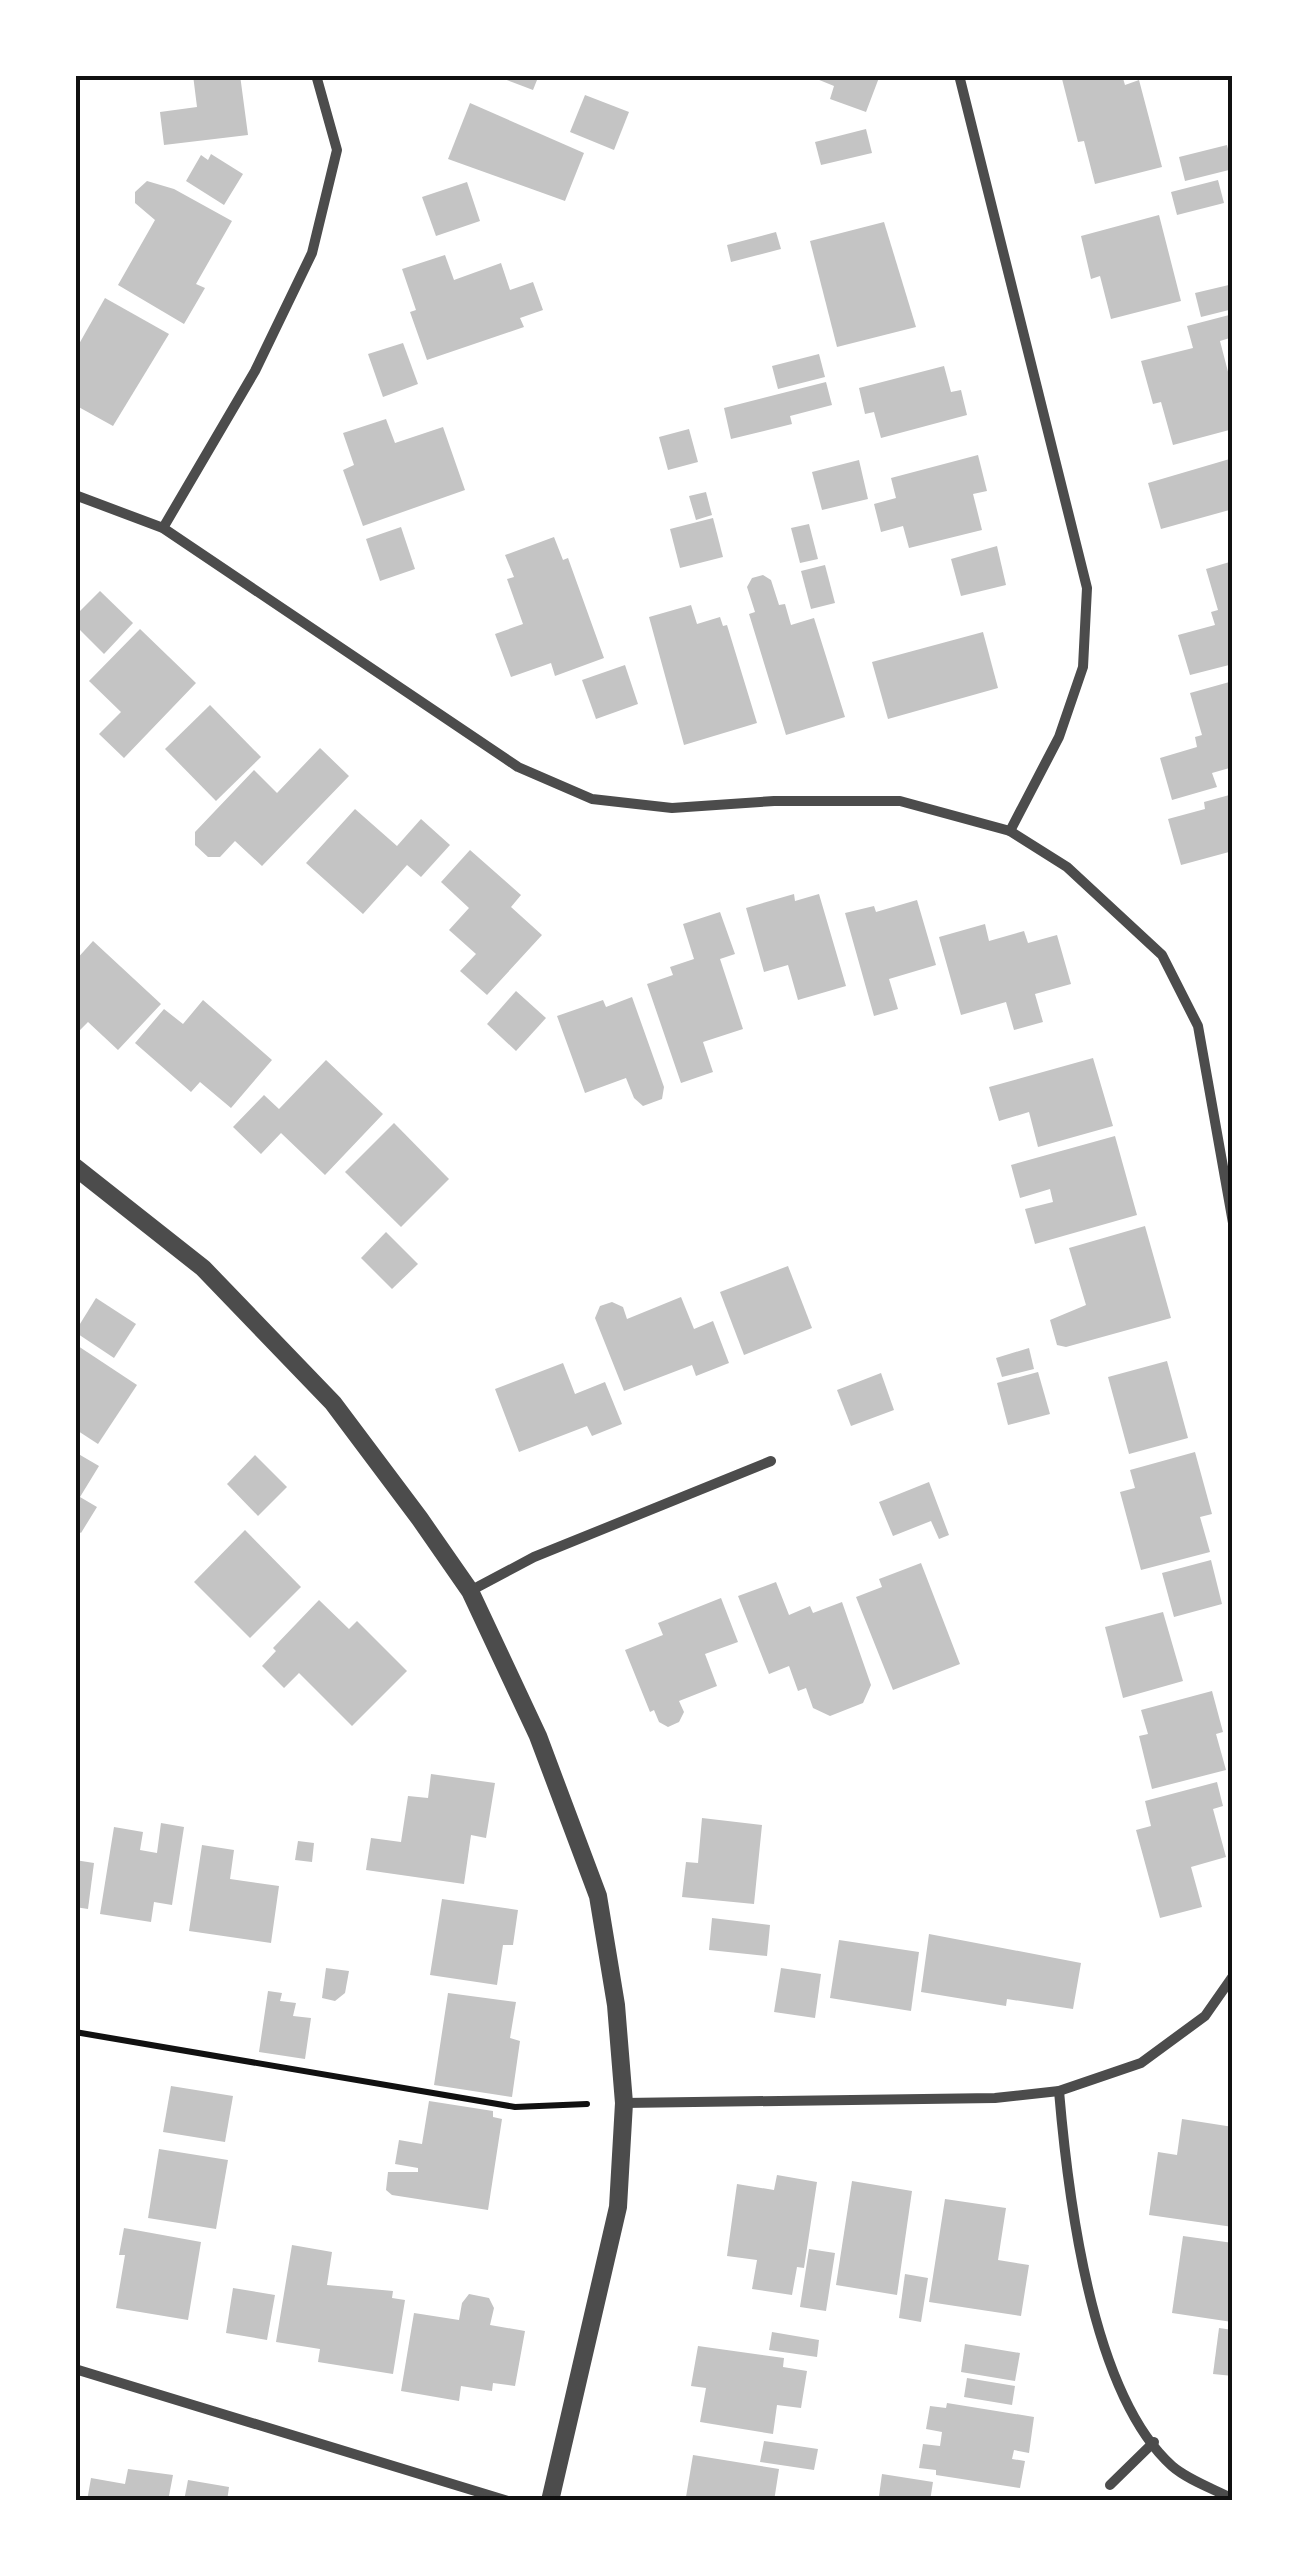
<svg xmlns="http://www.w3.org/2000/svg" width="1308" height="2576" font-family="'Open Sans',sans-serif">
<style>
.building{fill:#c4c4c4}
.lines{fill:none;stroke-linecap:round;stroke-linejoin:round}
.path{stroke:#111;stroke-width:6}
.minor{stroke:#4c4c4c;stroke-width:10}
.tertiary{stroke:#4c4c4c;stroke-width:18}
.neatline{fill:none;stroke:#111;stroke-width:4}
</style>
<rect width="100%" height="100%" fill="#fff"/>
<g class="building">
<polygon points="193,75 240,75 248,135 164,145 160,112 197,107"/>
<polygon points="494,75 539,75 533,90"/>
<polygon points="807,75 880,75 866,112 830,99 834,86"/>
<polygon points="1061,75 1122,75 1125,85 1139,80 1162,167 1095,184 1084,141 1078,142"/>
<polygon points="585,95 629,112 614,150 570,132"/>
<polygon points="470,103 584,153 565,201 448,159"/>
<polygon points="866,129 872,153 821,165 815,142"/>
<polygon points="1227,145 1233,169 1185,181 1179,157"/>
<polygon points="211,154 243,174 224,205 186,181 201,155 208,160"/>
<polygon points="1218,180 1224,203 1177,215 1171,192"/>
<polygon points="147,181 174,189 232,221 196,284 205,288 184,324 118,285 155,220 135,203 135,192"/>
<polygon points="467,182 480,221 436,236 422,197"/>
<polygon points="1159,215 1181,301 1111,319 1100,276 1091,279 1081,236"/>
<polygon points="884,222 916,327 837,347 810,241"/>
<polygon points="776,232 781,249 731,262 727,245"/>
<polygon points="445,255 454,280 501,263 510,290 533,282 543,310 520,318 524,327 427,360 410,312 416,310 402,269"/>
<polygon points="1233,284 1233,309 1201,317 1195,293"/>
<polygon points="105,298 169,334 113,426 75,405 75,351"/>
<polygon points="1233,314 1233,337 1220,341 1233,391 1233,429 1173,445 1161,402 1153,404 1141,361 1193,348 1187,326"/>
<polygon points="403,343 418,384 383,397 368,354"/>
<polygon points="819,354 825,377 778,389 772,366"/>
<polygon points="944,366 951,392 961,390 967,415 881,438 874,412 865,414 859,388"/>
<polygon points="826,382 832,405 790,416 792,424 731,439 724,408"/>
<polygon points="386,419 395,443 443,427 465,490 363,526 343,470 354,465 343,433"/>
<polygon points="689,429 698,462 668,470 659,437"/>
<polygon points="978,455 987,491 973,494 982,530 909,548 903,526 881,532 874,504 896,498 891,478"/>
<polygon points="1233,458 1233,509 1161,529 1148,483"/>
<polygon points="859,460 868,499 822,510 812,472"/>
<polygon points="706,492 712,515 696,520 689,496"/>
<polygon points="713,518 723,557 680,568 670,529"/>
<polygon points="809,524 818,559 800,563 791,528"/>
<polygon points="401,527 415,569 380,581 366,539"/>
<polygon points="554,537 563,560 568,558 604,658 555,676 551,663 511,677 495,634 523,624 507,579 514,577 505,555"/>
<polygon points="997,546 1006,585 961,596 951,559"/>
<polygon points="1233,561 1233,647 1229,648 1233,664 1190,675 1178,635 1215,625 1211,612 1218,610 1206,569"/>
<polygon points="825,565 835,603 811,609 801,571"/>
<polygon points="763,575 771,580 779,605 785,604 791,625 814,618 845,717 786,735 749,614 755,612 747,587 752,578"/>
<polygon points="100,591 133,623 104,654 75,625 75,616"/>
<polygon points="691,605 697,624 720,617 723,626 727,625 757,723 684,745 649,617"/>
<polygon points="140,629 196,683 124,758 99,734 121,712 89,681"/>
<polygon points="983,632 998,688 888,719 872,662"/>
<polygon points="625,665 638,704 596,719 582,680"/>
<polygon points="1233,681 1233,767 1212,773 1217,787 1172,800 1160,758 1197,747 1195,737 1202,735 1190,693"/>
<polygon points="210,705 261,757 216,801 165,749"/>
<polygon points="320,748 349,776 262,866 235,841 220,857 208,857 195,845 195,832 254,770 277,793"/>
<polygon points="1233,794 1233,863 1229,852 1181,865 1168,819 1205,809 1204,802"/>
<polygon points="355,809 397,846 421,819 450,845 421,877 407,865 363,914 306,863"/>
<polygon points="470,850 521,895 511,907 542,935 487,995 460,971 476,954 449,930 469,908 441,882"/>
<polygon points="794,894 795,901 819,894 846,986 798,1000 788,965 764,972 746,908"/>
<polygon points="917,900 936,965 889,979 898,1009 874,1016 845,913 874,906 876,912"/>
<polygon points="720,912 735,954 720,959 743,1029 703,1042 713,1072 681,1083 647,984 673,975 670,967 694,959 683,924"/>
<polygon points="985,924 989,941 1024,931 1028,943 1057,935 1071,984 1035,994 1043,1022 1014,1030 1006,1002 961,1015 939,937"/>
<polygon points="93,941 161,1004 118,1050 88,1022 78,1032 75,1029 75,961"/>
<polygon points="516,991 546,1018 516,1051 487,1024"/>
<polygon points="632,997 664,1087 662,1099 643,1106 634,1098 626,1078 585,1093 557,1016 603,1000 606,1007"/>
<polygon points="203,1000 272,1060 231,1108 200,1082 191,1092 135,1043 164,1009 183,1024"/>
<polygon points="1093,1058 1113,1126 1038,1147 1029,1112 999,1121 989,1087"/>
<polygon points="326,1060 383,1114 325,1175 281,1133 261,1154 233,1127 264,1095 279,1109"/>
<polygon points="394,1123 449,1179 401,1227 345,1172"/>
<polygon points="1115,1136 1137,1215 1035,1244 1025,1209 1053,1202 1050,1189 1020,1198 1011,1165"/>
<polygon points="1145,1226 1171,1318 1066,1347 1057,1345 1050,1320 1086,1305 1069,1248"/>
<polygon points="386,1232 418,1264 392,1289 361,1258"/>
<polygon points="788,1266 812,1328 744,1355 720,1292"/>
<polygon points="681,1297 694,1329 713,1321 729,1363 696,1376 692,1365 624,1391 595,1318 600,1306 612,1302 623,1307 627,1319"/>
<polygon points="96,1298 136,1324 114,1358 75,1332"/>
<polygon points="75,1344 137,1385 98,1444 75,1429"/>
<polygon points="1029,1348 1034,1369 1002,1377 996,1358"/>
<polygon points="1167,1361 1188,1438 1129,1454 1108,1377"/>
<polygon points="563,1363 575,1394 605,1382 622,1424 592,1436 587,1426 519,1452 495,1389"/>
<polygon points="1038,1372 1050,1414 1008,1425 997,1383"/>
<polygon points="881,1373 894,1410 851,1426 837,1390"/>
<polygon points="75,1452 99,1466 80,1497 97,1507 81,1533 75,1529"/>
<polygon points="1195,1452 1212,1514 1200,1517 1210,1552 1141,1570 1120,1492 1135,1488 1130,1470"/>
<polygon points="255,1455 287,1487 258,1516 227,1484"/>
<polygon points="929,1482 949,1535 939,1539 931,1521 893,1536 879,1502"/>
<polygon points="245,1530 301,1587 250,1638 194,1582"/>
<polygon points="1211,1560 1222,1604 1174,1617 1162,1573"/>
<polygon points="921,1563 960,1664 893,1690 856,1597 882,1587 879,1579"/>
<polygon points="776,1582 789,1615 810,1606 813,1613 842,1602 871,1685 863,1703 830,1716 813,1708 806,1688 798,1691 789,1666 769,1674 738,1596"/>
<polygon points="721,1598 738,1642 705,1654 717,1686 679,1701 684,1712 679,1722 668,1727 659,1722 654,1710 650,1712 625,1650 663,1635 658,1623"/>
<polygon points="319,1600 349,1629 357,1621 407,1671 352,1726 299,1673 284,1688 262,1666 276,1651 273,1648"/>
<polygon points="1163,1612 1183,1681 1123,1698 1105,1627"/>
<polygon points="1212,1691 1223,1732 1216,1734 1226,1770 1152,1789 1139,1736 1148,1734 1141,1710"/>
<polygon points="431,1774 495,1783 486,1838 471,1835 464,1884 366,1870 371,1838 401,1842 408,1796 428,1798"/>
<polygon points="1217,1782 1223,1806 1213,1809 1226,1857 1191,1867 1202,1907 1160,1918 1136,1830 1151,1826 1145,1801"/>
<polygon points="702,1818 762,1825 754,1904 682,1897 686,1862 698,1863"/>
<polygon points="161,1823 184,1827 172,1905 154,1902 151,1922 100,1914 114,1827 143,1832 140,1850 157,1853"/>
<polygon points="298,1841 314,1843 312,1862 295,1860"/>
<polygon points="202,1845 234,1850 230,1879 279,1886 271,1943 189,1931"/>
<polygon points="75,1860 94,1863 88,1909 75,1907"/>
<polygon points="442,1899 518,1910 513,1945 503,1945 497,1985 430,1975"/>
<polygon points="712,1918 770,1925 767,1956 709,1950"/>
<polygon points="929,1934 1081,1963 1073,2009 1007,1999 1006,2006 921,1992"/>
<polygon points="839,1940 919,1952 911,2011 830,1998"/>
<polygon points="326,1968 349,1971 345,1993 335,2001 322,1998"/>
<polygon points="781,1968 821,1974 815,2018 774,2012"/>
<polygon points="268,1991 282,1993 280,2001 296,2003 293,2016 311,2018 305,2059 259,2052"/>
<polygon points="448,1993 516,2002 510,2038 520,2041 512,2097 434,2085"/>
<polygon points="171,2086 233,2096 225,2142 163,2132"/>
<polygon points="429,2101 493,2111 493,2117 502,2119 488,2210 392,2195 386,2190 388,2172 418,2172 418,2168 395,2164 399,2140 422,2144"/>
<polygon points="1182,2119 1233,2127 1233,2227 1149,2215 1158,2152 1177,2155"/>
<polygon points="159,2149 228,2160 216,2229 148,2218"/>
<polygon points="777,2175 817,2182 804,2268 797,2267 792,2295 752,2289 757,2260 727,2256 737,2184 774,2190"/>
<polygon points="852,2181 912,2191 897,2295 836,2285"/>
<polygon points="945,2199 1006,2208 998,2260 1029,2265 1021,2316 929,2302"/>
<polygon points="124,2228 201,2242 188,2320 116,2308 125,2255 119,2255"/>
<polygon points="1183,2236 1233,2243 1232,2322 1172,2313"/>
<polygon points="292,2245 332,2252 327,2285 393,2291 392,2298 405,2300 393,2374 318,2362 320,2349 276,2342"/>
<polygon points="809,2249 835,2253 826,2311 800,2307"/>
<polygon points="905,2274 928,2278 921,2322 899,2318"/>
<polygon points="233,2288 275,2295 267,2340 226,2333"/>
<polygon points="469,2294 489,2298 494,2308 490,2325 525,2331 515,2386 493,2383 492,2391 461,2386 459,2401 401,2391 414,2313 459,2320 462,2303"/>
<polygon points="1219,2328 1233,2330 1233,2376 1213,2374"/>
<polygon points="772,2332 819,2340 817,2357 769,2350"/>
<polygon points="965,2344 1020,2353 1015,2381 961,2372"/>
<polygon points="698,2346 784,2358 783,2367 807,2371 801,2408 777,2405 773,2434 700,2422 706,2388 691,2386"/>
<polygon points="967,2378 1015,2386 1012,2405 964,2397"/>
<polygon points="947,2403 1034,2417 1029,2453 1014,2450 1012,2459 1025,2461 1020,2488 936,2475 936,2470 919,2468 923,2444 940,2446 942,2432 926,2429 930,2406 946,2408"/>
<polygon points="764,2441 818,2449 814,2470 760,2462"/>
<polygon points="693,2455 779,2469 774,2501 701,2501 686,2497"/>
<polygon points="128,2469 173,2475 168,2501 87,2501 91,2478 125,2484"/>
<polygon points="882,2474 933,2482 930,2501 879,2496"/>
<polygon points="188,2480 229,2487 227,2501 184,2501"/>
</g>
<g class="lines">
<polyline class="path" points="75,2032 515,2107 587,2104"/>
<g class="minor">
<polyline points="959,75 1087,588 1083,667 1059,737 1010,831"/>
<polyline points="75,495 163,528 518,767 592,799 672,808 774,801 900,801 1010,831 1067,867 1162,955 1198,1026 1233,1223"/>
<polyline points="163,528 255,371 312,253 337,150 316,75"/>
<polyline points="470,1591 534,1557 771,1461"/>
<path d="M1059,2091C1068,2197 1091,2393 1172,2466C1188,2480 1214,2489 1233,2499"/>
<polyline points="624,2103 995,2098 1059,2091 1141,2063 1205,2016 1233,1976"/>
<polyline points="75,2369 508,2501"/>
<polyline points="1110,2485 1154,2442"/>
</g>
<polyline class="tertiary" points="75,1167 203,1268 333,1403 420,1519 470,1591 538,1736 598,1896 616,2005 624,2103 618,2207 550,2501"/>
</g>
<rect width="1308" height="2576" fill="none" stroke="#ffffff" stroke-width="155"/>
<rect x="78" y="78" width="1152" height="2420" class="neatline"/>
</svg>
